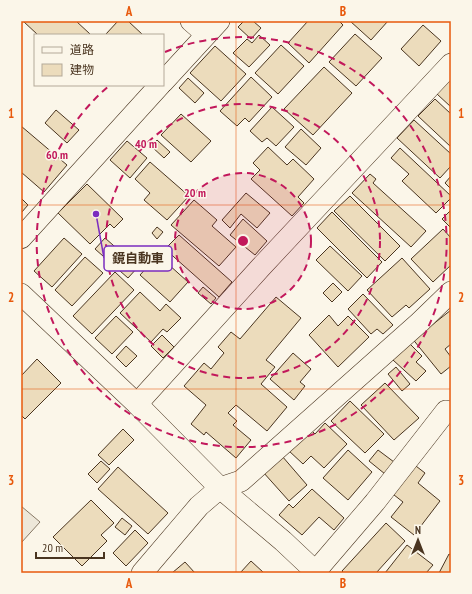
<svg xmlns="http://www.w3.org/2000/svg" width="472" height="594" font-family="'PT Sans Narrow','Noto Sans JP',sans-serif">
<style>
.parking{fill:#ede7d9;stroke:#887966}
.building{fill:#ecdcbc;stroke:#4a3520}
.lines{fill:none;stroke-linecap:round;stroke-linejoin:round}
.street-casing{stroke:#4a3520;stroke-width:22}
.street{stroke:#fbf6e9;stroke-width:21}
.grid{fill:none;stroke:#e8590c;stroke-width:1;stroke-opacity:0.55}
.ring{fill:none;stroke:#c2185b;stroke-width:2;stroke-dasharray:7 5}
.centre{fill:#c2185b;stroke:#fbf6e9;stroke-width:2}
.ring-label{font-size:12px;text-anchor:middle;font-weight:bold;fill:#c2185b;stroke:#fbf6e9;stroke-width:3;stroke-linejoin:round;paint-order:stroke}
.leader{fill:none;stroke:#7b2cbf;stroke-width:1.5}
.callout-dot{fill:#7b2cbf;stroke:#fbf6e9;stroke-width:1.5}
.callout{fill:#fbf6e9;stroke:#7b2cbf;stroke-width:1.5}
.callout-label{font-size:13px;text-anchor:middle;font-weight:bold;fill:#4a3520}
.neatline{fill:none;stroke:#e8590c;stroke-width:1.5}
.grid-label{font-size:13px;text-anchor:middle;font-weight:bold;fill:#e8590c}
</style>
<rect width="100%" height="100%" fill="#fbf6e9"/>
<polygon class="parking" points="21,506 40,522 21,543"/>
<g class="building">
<polygon points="23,21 76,21 90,34 89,35 38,35"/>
<polygon points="118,21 128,21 143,35 108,35 106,34"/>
<polygon points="244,21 253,21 261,28 251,39 238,27"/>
<polygon points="308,21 339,21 343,25 309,63 288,43"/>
<polygon points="350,21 388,21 371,40"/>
<polygon points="423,25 441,41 419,66 401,49"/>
<polygon points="355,34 382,58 356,86 329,62"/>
<polygon points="259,35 270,45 249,67 233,53 247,39 252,43"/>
<polygon points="281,45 304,66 278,94 255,73"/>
<polygon points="215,46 246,74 221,101 190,73"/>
<polygon points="324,67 352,93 313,135 284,109"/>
<polygon points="251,77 272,97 249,122 245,118 237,126 220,111"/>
<polygon points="188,78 204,93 195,103 179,88"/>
<polygon points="451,78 451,107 437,94"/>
<polygon points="435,99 451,114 451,147 418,116"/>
<polygon points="272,107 294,127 276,146 267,138 262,142 250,131"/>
<polygon points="56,110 79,130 67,143 45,123"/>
<polygon points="181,114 211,141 191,162 161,135"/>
<polygon points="414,120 451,154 451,166 440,178 397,138"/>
<polygon points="21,126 67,165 44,192 21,172"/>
<polygon points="301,129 321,148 306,165 285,147"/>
<polygon points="157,140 170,152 164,158 151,146"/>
<polygon points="127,141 147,158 130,178 110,160"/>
<polygon points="268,147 287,165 293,159 314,179 298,197 304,203 292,216 251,179 260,170 253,163"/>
<polygon points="400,148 451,196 451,198 436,213 402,181 409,174 391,158"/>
<polygon points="150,162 189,196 167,220 144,200 150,193 135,179"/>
<polygon points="370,174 376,179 373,183 426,231 411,247 352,193"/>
<polygon points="451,176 451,189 445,183"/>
<polygon points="87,184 123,219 114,228 110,224 90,244 58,213"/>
<polygon points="246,193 270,213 257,228 241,214 230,228 222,220"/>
<polygon points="350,196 400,246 385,261 334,211"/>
<polygon points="21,198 28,205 21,213"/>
<polygon points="194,200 217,220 212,226 236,247 219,266 171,225"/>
<polygon points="451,210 451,228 442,219"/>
<polygon points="332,212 382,262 367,278 317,228"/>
<polygon points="243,219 267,241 255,255 230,235"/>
<polygon points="157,227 163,232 157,239 152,233"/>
<polygon points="443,229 451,238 451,265 433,282 411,259"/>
<polygon points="179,235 232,282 219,297 165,249"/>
<polygon points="64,238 82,254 52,287 34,271"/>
<polygon points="105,238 138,267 128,278 95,249"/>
<polygon points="330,246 362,276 348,291 316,260"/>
<polygon points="158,255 188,282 170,302 140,275"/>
<polygon points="85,257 103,273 72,306 55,290"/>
<polygon points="402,258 430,289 409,308 406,305 392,317 367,290"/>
<polygon points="115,272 134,290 92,334 73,316"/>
<polygon points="333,283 342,292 332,302 323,293"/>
<polygon points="203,287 216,298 211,304 198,293"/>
<polygon points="140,292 160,311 166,304 181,318 167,332 163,329 151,342 120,313"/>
<polygon points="363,294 393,325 383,334 377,329 371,334 348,309"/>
<polygon points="276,297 301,318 266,360 275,367 261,384 287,407 267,431 236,405 228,413 237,421 233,425 251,440 236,458 206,432 204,435 191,424 206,405 184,386 204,363 211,369 224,353 218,347 231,332 240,339"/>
<polygon points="451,310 451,344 445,349 451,357 451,366 441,374 411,337 430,323 432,325"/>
<polygon points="329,315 338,326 348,316 369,337 338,367 309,335"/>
<polygon points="116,316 133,332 112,354 95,338"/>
<polygon points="162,335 174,347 163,358 151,346"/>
<polygon points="409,343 422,356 416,362 426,371 416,381 393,360"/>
<polygon points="126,346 137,356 126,367 116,357"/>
<polygon points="293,353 311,369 300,382 305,386 294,400 270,379"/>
<polygon points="37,359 61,383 25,419 21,415 21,376"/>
<polygon points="396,367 410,384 402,391 388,374"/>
<polygon points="385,383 419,418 394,440 361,405"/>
<polygon points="350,401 384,434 365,453 331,421"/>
<polygon points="325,423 347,444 324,468 311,456 303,464 288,450 309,428 315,434"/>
<polygon points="123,429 134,440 109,465 98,455"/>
<polygon points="348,450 372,472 348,500 323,478"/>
<polygon points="378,450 394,462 385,474 369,461"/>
<polygon points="282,456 307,485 289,501 263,472"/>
<polygon points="101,461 110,469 97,483 88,474"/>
<polygon points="412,463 425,473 418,483 440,501 414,535 391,517 403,502 389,491"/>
<polygon points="118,467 168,513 148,534 98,489"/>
<polygon points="312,489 344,518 334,530 319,517 302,535 279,515 289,504 293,508"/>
<polygon points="91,500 114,523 101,535 107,541 82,566 53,537"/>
<polygon points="122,518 132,526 125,535 115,527"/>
<polygon points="386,523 405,541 376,573 344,573 342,571"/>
<polygon points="135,530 148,543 126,566 113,553"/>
<polygon points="407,545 433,565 426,573 385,573"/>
<polygon points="449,554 451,555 451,573 439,573"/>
<polygon points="251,561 264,573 240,573"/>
<polygon points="185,562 195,573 172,573"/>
</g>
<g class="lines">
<g class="street-casing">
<g id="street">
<polyline points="191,21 206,34"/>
<polyline points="163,82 219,21"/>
<polyline points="21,238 160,85"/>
<polyline points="21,294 137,404 220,488 283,541 317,573"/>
<polyline points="137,404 261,267 451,64"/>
<polyline points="315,572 375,502 446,411"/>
<polyline points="142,573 199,506 220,488 241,481 420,322 451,292"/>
</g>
</g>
<use href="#street" class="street"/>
</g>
<path class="grid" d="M236,21V573M21,205H451M21,389H451"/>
<circle cx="243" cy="241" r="68" fill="#c2185b" fill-opacity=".12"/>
<g class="ring">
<circle cx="243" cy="241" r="68"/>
<circle cx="243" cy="241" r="137"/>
<path d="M165 52A205 205 0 1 1 110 85"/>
</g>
<circle cx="243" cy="241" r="6" class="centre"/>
<g class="ring-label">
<text x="146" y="148">40 m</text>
<text x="57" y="159">60 m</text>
<text x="195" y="197">20 m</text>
</g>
<path class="leader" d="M96 214L104 258"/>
<circle class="callout-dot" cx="96" cy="214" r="4"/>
<rect class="callout" x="104" y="246" width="68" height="25" rx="4"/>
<g class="callout-label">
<text x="138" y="263">鏡自動車</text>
</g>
<rect width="472" height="594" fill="none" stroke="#fbf6e9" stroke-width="44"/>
<rect x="34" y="34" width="130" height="52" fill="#fbf6e9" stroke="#b4a999"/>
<rect x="42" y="47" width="20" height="6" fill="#fbf6e9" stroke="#b4a999"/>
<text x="70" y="54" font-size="12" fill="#4a3520">道路</text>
<rect x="42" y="64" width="20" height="12" fill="#ecdcbc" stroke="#b4a999"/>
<text x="70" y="74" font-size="12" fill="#4a3520">建物</text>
<g transform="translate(418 540)" stroke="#fbf6e9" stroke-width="3" paint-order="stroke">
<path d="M0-3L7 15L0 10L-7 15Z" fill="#4a3520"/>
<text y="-6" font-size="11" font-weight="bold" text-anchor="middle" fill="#4a3520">N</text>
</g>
<path d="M36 552v6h68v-6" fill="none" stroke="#4a3520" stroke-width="2"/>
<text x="42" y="552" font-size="12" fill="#4a3520" stroke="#fbf6e9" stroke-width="3" paint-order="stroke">20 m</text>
<rect x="22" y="22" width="428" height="550" class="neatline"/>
<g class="grid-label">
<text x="129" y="16">A</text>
<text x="343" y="16">B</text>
<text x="11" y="118">1</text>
<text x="461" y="118">1</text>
<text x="11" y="302">2</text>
<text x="461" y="302">2</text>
<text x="11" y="485">3</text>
<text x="461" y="485">3</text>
<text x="129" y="588">A</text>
<text x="343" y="588">B</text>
</g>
</svg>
